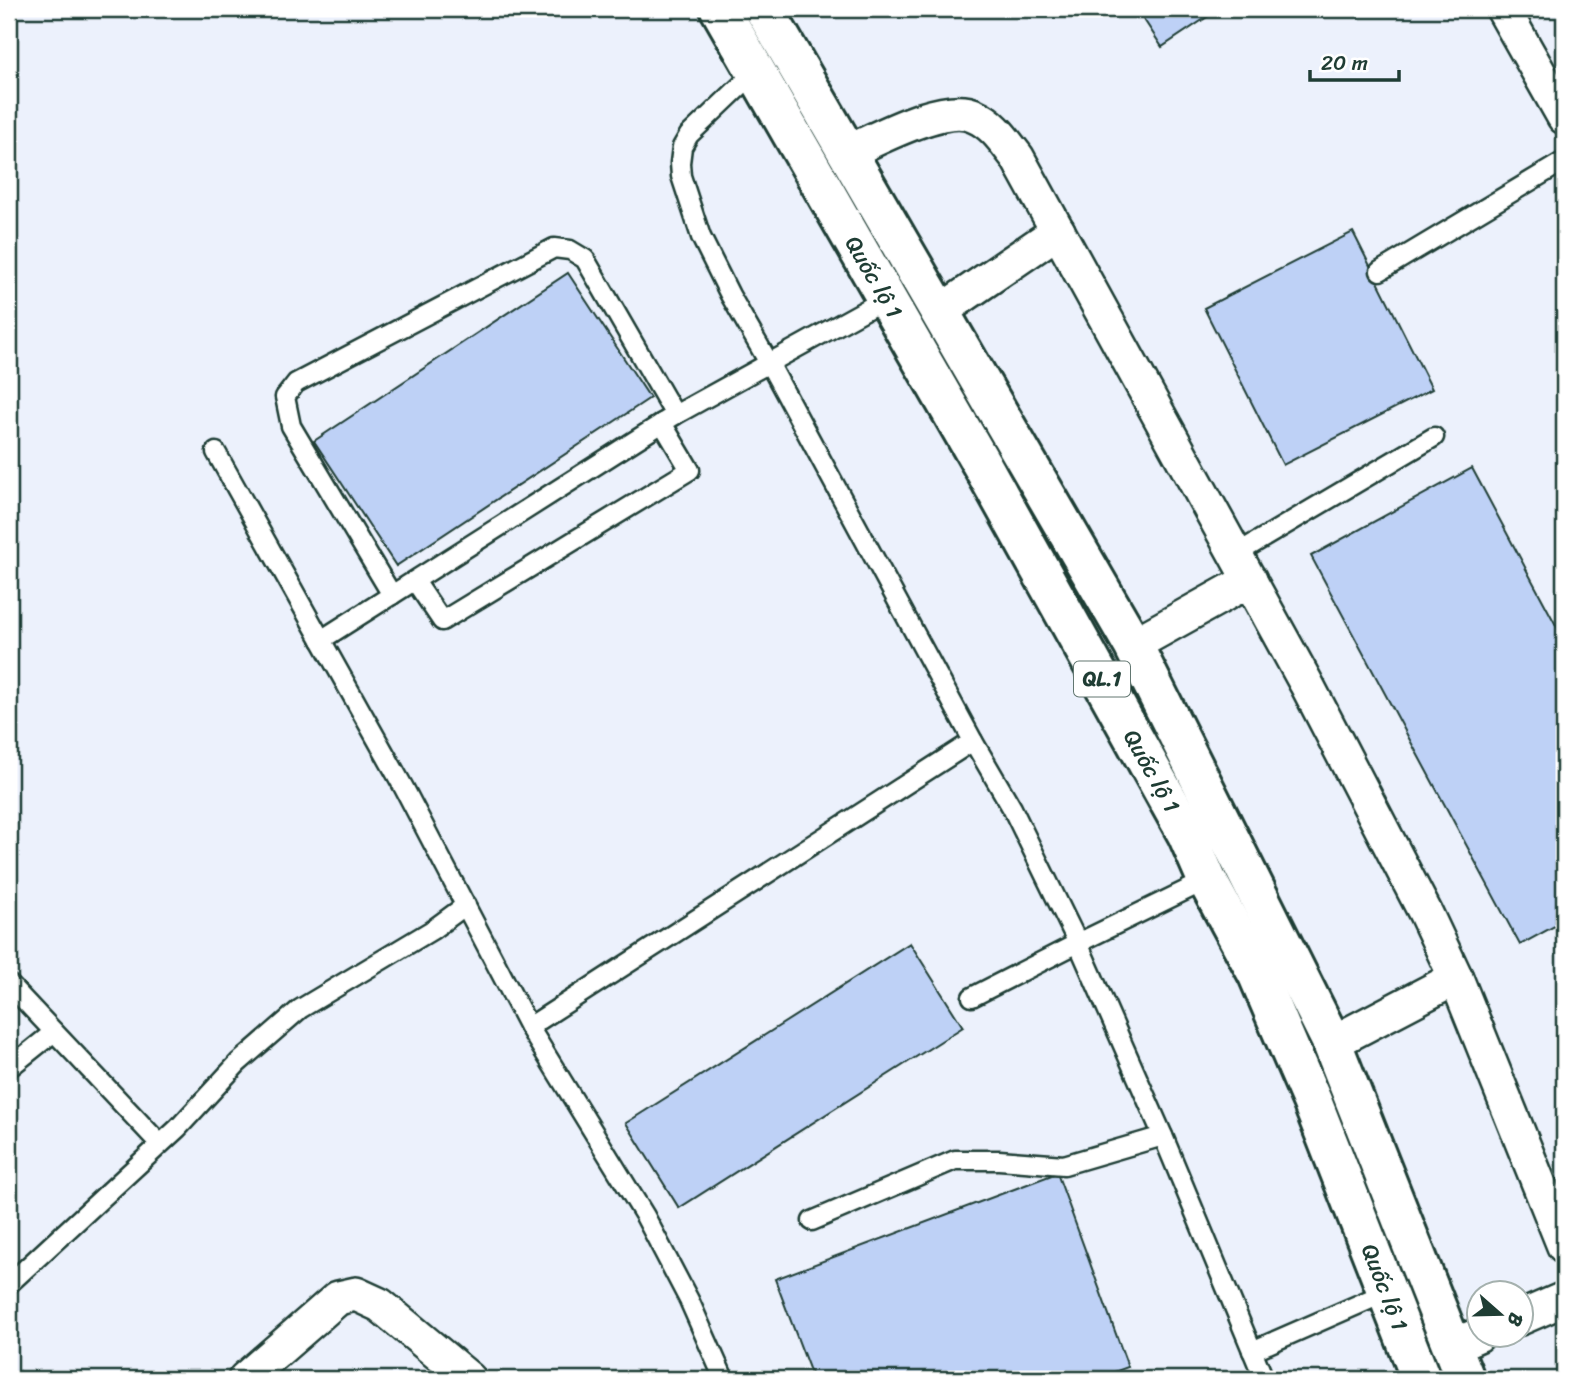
<svg xmlns="http://www.w3.org/2000/svg" width="1573" height="1388" font-family="Sriracha,sans-serif">
<style>
.building{fill:#bed1f6;stroke:#1f3d34;stroke-width:2}
.lines{fill:none;stroke-linecap:round;stroke-linejoin:round}
.service-casing{stroke:#1f3d34;stroke-width:23}
.minor-casing{stroke:#1f3d34;stroke-width:38}
.trunk-casing{stroke:#1f3d34;stroke-width:44}
.service{stroke:#fff;stroke-width:18}
.minor{stroke:#fff;stroke-width:33}
.trunk{stroke:#fff;stroke-width:38}
.labels{text-anchor:middle;stroke-width:6;stroke-linejoin:round;paint-order:stroke}
.shield{fill:#fff;stroke:#627771;stroke-width:2}
.shield-label{font-size:21px;font-weight:bold;fill:#1f3d34}
.street-label{font-size:23px;fill:#1f3d34;stroke:#fff}
</style>
<rect width="100%" height="100%" fill="#ecf1fc"/>
<filter id="ink" filterUnits="userSpaceOnUse"><feTurbulence type="fractalNoise" baseFrequency=".0143" numOctaves="2"/><feDisplacementMap in="SourceGraphic" scale="14" xChannelSelector="R" yChannelSelector="G"/><feConvolveMatrix kernelMatrix="1 2 1 2 8 2 1 2 1" color-interpolation-filters="sRGB"/></filter>
<g filter="url(#ink)">
<g class="building">
<polygon points="1137,9 1219,9 1162,47"/>
<polygon points="1353,232 1432,389 1283,465 1204,308"/>
<polygon points="568,273 650,398 396,566 314,441"/>
<polygon points="1472,468 1564,640 1564,921 1520,945 1311,556"/>
<polygon points="910,943 963,1027 679,1208 626,1123"/>
<polygon points="1057,1173 1128,1367 1095,1379 813,1379 775,1279"/>
</g>
<g class="lines">
<g class="service-casing">
<g id="service">
<polyline points="756,71 689,135 682,147 680,163 681,176 701,237 730,295 769,363 973,741 1012,808 1078,943 1163,1136 1264,1379"/>
<polyline points="1380,271 1564,161"/>
<polyline points="216,452 404,788 529,1027 645,1216 689,1300 724,1379"/>
<polyline points="1236,554 1434,437"/>
<polyline points="415,581 442,621 690,470 662,423"/>
<polyline points="392,595 291,426 285,397 296,383 554,248 570,250 585,259 675,415"/>
<polyline points="321,640 675,415 887,298"/>
<polyline points="9,984 160,1144"/>
<polyline points="972,997 1078,943 1207,880"/>
<polyline points="529,1027 973,741"/>
<polyline points="9,1068 54,1032"/>
<polyline points="812,1221 955,1160 999,1160 1064,1165 1163,1136"/>
<polyline points="9,1284 178,1128 238,1063 300,1009 432,930 466,905"/>
<polyline points="1252,1351 1387,1292"/>
</g>
</g>
<g class="minor-casing">
<g id="minor">
<polyline points="1503,9 1564,117"/>
<path d="M848,152C877,139 946,101 975,116C994,124 1005,142 1017,157L1306,683L1426,914L1456,978L1564,1246"/>
<polyline points="941,311 1058,231"/>
<polyline points="1133,645 1250,580"/>
<polyline points="1332,1043 1456,978"/>
<polyline points="1520,1318 1564,1299"/>
<polyline points="1453,1346 1478,1335"/>
<polyline points="245,1379 338,1298 356,1294 380,1305 469,1379"/>
</g>
</g>
<g class="trunk-casing">
<g id="trunk">
<polyline points="720,9 982,465 1187,834 1207,880 1258,975 1290,1050 1312,1101 1421,1379"/>
<polyline points="764,9 1133,645 1332,1043 1465,1379"/>
</g>
</g>
<use href="#service" class="service"/>
<use href="#minor" class="minor"/>
<use href="#trunk" class="trunk"/>
</g>
</g>
<g class="labels">
<rect class="shield" x="1074" y="661.5" width="56" height="35" rx="5"/>
<g class="shield-label">
<text x="1102" y="686">QL.1</text>
</g>
<g class="street-label">
<text transform="translate(874 277) rotate(60)" y="8">Quốc lộ 1</text>
<text transform="translate(1152 771) rotate(61)" y="8">Quốc lộ 1</text>
<text transform="translate(1385 1287) rotate(69)" y="8">Quốc lộ 1</text>
</g>
</g>
<rect width="1573" height="1388" fill="none" stroke="#fff" stroke-width="35"/>
<rect x="18" y="18" width="1538" height="1353" fill="none" stroke="#1f3d34" stroke-width="2.5" filter="url(#ink)"/>
<g transform="translate(1500 1314) rotate(110)"><circle r="33" fill="#ffffff" stroke="#a5b1ae" stroke-width="2"/>
<path d="M0-5L12 26L0 18L-12 26Z" fill="#1f3d34"/>
<text y="-10" font-size="19" font-weight="bold" text-anchor="middle" fill="#1f3d34">B</text>
</g>
<path d="M1310 70v10h89v-10" fill="none" stroke="#1f3d34" stroke-width="3.5"/>
<text x="1321" y="70" font-size="21" fill="#1f3d34" stroke="#ffffff" stroke-width="5" paint-order="stroke">20 m</text>
</svg>
